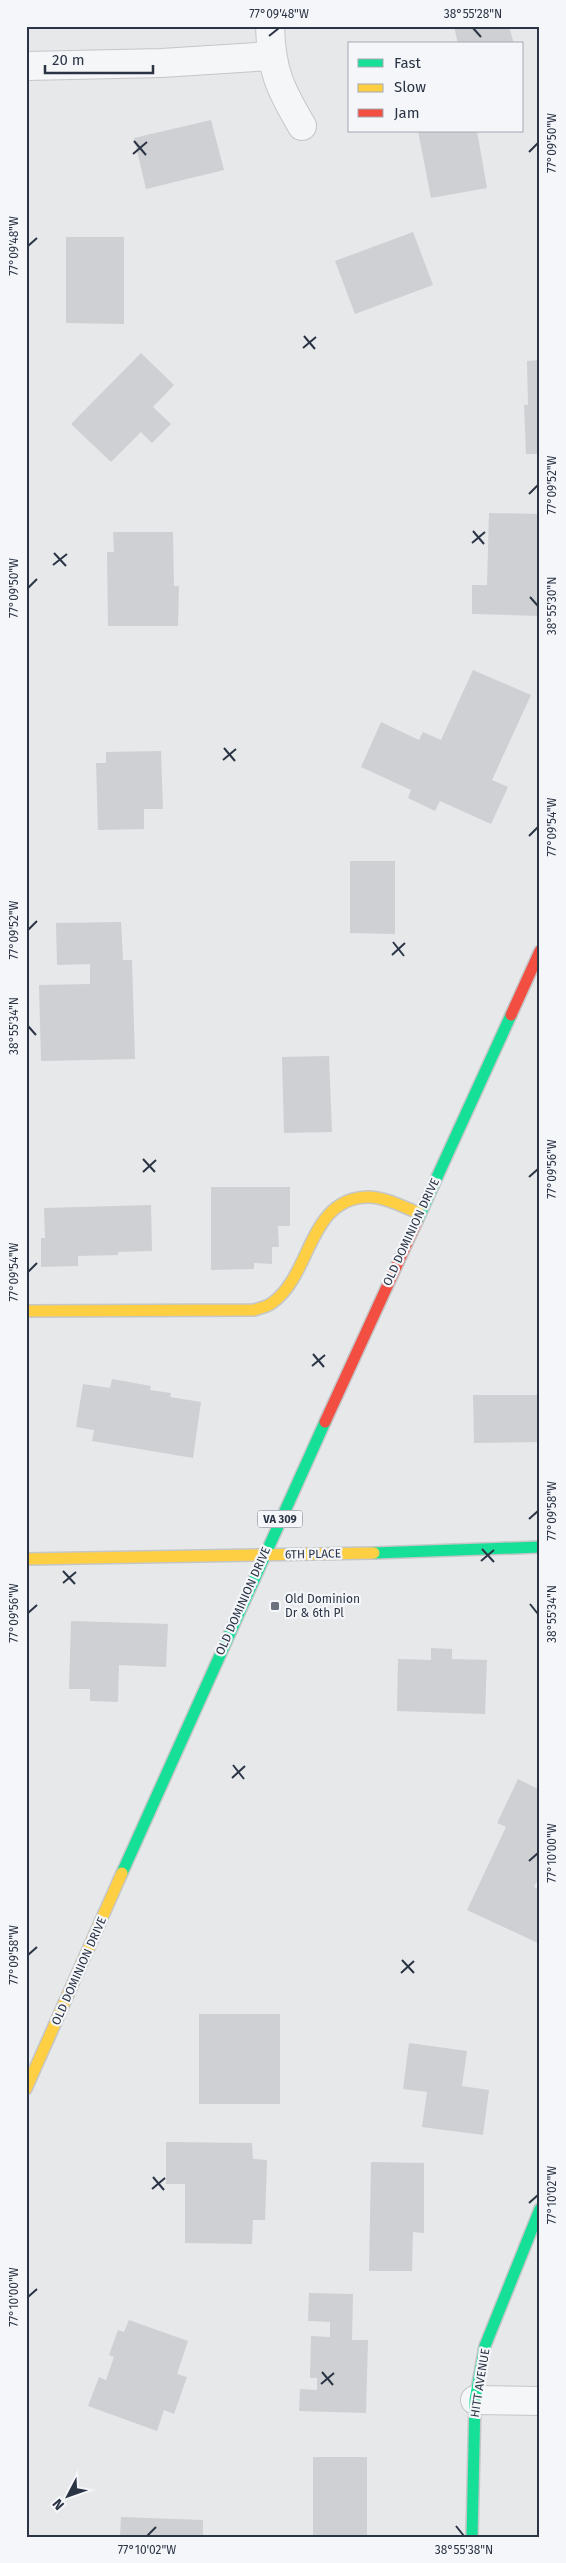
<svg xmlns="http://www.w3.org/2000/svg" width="566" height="2563" font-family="'Fira Sans',sans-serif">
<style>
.building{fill:#ced0d3}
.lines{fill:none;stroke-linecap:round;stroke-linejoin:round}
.street-casing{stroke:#c4c6c8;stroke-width:30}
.fast-casing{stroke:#c4c6c8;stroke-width:14}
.slow-casing{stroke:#c4c6c8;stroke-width:14}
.jam-casing{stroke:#c4c6c8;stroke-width:14}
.street{stroke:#f5f6f7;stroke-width:28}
.fast{stroke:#16e098;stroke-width:11}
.slow{stroke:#ffcf43;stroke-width:11}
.jam{stroke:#f24e42;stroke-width:11}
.ticks{fill:none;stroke:#2b3445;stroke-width:2}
.poi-dot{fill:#6c737f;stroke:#f4f6f9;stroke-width:2}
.labels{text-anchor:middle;stroke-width:4.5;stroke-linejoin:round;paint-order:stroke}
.shield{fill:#f4f6f9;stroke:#676e7b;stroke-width:1}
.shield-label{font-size:11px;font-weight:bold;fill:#2b3445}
.street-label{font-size:12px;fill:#2b3445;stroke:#f4f6f9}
.poi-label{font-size:12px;fill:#2b3445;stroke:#f4f6f9;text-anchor:start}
.neatline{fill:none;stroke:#2b3445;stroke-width:2}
.ticks-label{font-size:12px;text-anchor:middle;fill:#2b3445}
</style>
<rect width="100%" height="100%" fill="#e6e8ea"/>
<g class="building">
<polygon points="454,26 509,26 514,44 458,44"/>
<polygon points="211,120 224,170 146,189 134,138"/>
<polygon points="418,131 477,131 487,188 431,198"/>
<polygon points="413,232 433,285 355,314 335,261"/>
<polygon points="66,237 124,237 124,324 66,323"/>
<polygon points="141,353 174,385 153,407 171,424 152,443 141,432 111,462 71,424"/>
<polygon points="540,360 540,454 526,454 524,405 528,405 527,361"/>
<polygon points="489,513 540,514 540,616 472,614 472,585 487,585"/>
<polygon points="113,532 173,532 174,586 179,586 178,626 108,626 107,552 114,552"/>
<polygon points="473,670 531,695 492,780 508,787 491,824 440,801 435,811 408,798 411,790 361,767 381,722 419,740 423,732 441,740"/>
<polygon points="161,751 163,809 144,809 144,829 98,830 96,763 106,763 106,752"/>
<polygon points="350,861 395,861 395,934 350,933"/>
<polygon points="121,922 123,960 132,960 135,1059 41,1061 39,985 90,984 90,964 57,965 56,923"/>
<polygon points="329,1056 332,1132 284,1133 282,1057"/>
<polygon points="211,1187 290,1187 290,1226 278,1226 279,1247 272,1247 272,1264 254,1263 254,1269 211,1270"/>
<polygon points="151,1205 152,1251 118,1252 118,1255 78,1256 78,1266 41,1267 41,1238 45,1238 44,1208"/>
<polygon points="112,1379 151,1386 150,1390 171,1393 170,1397 201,1402 193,1458 92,1441 94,1430 76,1427 83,1384 110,1388"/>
<polygon points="473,1395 540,1395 540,1442 474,1443"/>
<polygon points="71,1621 168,1624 166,1667 119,1665 118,1702 90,1701 90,1689 69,1689"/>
<polygon points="431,1648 452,1649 452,1659 487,1660 485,1714 397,1711 398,1659 431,1660"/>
<polygon points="518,1779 540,1790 540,1876 534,1887 540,1890 540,1944 467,1910 506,1827 497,1823"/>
<rect x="199" y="2014" width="81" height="90"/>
<polygon points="409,2043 467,2051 462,2086 489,2090 483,2135 422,2127 427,2092 403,2089"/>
<polygon points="166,2142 252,2143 253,2159 267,2160 265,2220 253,2220 252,2244 185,2243 185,2184 166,2184"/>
<polygon points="371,2162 424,2163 424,2233 413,2232 412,2271 369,2271"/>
<polygon points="309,2293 353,2294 352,2340 368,2340 366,2413 299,2411 300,2389 317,2390 317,2378 310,2378 311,2336 330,2337 330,2322 308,2321"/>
<polygon points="129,2320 188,2341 177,2374 187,2377 174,2414 164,2410 157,2431 88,2406 99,2377 106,2380 114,2357 109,2355 118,2330 124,2332"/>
<rect x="313" y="2457" width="54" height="80"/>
<polygon points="121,2517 203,2520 203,2537 120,2537"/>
</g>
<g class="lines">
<g class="street-casing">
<g id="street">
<path d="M270,26C271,70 280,89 302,126"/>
<polyline points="26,66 162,63 271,56"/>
<polyline points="475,2400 540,2401"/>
</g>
</g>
<g class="fast-casing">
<g id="fast">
<polyline points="417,1221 511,1015"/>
<polyline points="374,1553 540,1547"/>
<polyline points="122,1873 325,1422"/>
<polyline points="472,2537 475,2400 485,2346 540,2209"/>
</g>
</g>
<g class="slow-casing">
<g id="slow">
<path d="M26,1311L254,1310C260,1308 267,1307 272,1303C312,1275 308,1198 368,1197C385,1197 403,1207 419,1213"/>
<polyline points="26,1559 374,1553"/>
<polyline points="26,2089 122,1873"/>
</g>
</g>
<g class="jam-casing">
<g id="jam">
<polyline points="511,1015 540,951"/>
<polyline points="325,1422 417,1221"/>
</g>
</g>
<use href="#street" class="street"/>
<use href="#fast" class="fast"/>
<use href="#slow" class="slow"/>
<use href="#jam" class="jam"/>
</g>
<path class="ticks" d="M473,28L481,37M269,36L279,28M134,141L146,155M529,152L538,143M133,154L147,142M28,246L37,238M304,336L315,349M303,348L316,337M529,494L538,485M473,531L484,544M472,543L485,532M54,553L66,566M53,565L67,554M28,588L37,579M530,597L538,606M224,748L235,761M223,760L236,749M529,836L538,827M28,930L37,921M393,942L404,956M392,955L405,943M28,1026L36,1035M143,1159L155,1172M143,1172L156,1160M529,1177L538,1169M28,1272L37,1263M313,1354L324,1367M312,1366L325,1355M529,1519L538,1511M482,1549L494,1562M481,1561L494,1550M63,1571L75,1584M63,1583L76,1572M530,1604L538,1614M28,1613L37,1605M233,1765L244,1779M232,1778L245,1766M529,1861L538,1853M28,1955L37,1947M402,1960L414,1973M401,1973L414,1961M153,2177L164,2190M152,2189L165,2178M529,2203L538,2195M28,2297L37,2289M322,2372L333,2385M321,2384L334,2373M456,2526L464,2536M147,2536L156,2527"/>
<rect class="poi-dot" x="270" y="1601" width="10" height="10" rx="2.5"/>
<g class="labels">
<rect class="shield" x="257.5" y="1510.5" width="45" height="17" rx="4"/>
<g class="shield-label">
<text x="280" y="1523">VA 309</text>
</g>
<g class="street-label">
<text transform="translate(411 1232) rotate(-65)" y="4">OLD DOMINION DRIVE</text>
<text transform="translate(313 1554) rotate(-1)" y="4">6TH PLACE</text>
<text transform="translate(243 1601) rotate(-66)" y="4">OLD DOMINION DRIVE</text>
<text transform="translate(79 1971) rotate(-66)" y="4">OLD DOMINION DRIVE</text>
<text transform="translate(480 2383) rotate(-81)" y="4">HITT AVENUE</text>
</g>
<g class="poi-label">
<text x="285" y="1603">Old Dominion<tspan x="285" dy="14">Dr &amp; 6th Pl</tspan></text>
</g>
</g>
<rect width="566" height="2563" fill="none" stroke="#f4f6f9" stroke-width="55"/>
<rect x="348" y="42" width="175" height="90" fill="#f4f6f9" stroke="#a4a8b1"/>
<rect x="358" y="59" width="25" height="8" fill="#16e098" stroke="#a4a8b1"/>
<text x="394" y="68" font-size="15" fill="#2b3445">Fast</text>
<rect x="358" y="84" width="25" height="8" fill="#ffcf43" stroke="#a4a8b1"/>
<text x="394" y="92" font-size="15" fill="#2b3445">Slow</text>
<rect x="358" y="109" width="25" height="8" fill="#f24e42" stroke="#a4a8b1"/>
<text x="394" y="118" font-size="15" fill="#2b3445">Jam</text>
<g transform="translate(68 2496) rotate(229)" stroke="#f4f6f9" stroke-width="4" paint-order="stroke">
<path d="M0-4L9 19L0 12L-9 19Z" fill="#2b3445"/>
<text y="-8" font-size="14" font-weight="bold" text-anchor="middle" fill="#2b3445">N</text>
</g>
<path d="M45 65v8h108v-8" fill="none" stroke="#2b3445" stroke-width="2.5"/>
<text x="52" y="65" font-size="15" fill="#2b3445" stroke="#f4f6f9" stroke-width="4" paint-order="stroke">20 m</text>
<rect x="28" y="28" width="510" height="2508" class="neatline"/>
<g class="ticks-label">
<text x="279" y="18">77°09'48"W</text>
<text x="473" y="18">38°55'28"N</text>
<text transform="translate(552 143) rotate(-90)" y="4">77°09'50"W</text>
<text transform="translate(14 246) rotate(-90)" y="4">77°09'48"W</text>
<text transform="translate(552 485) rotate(-90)" y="4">77°09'52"W</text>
<text transform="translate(14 588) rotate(-90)" y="4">77°09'50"W</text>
<text transform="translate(552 606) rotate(-90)" y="4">38°55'30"N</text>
<text transform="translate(552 827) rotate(-90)" y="4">77°09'54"W</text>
<text transform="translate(14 930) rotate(-90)" y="4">77°09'52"W</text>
<text transform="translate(14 1026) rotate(-90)" y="4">38°55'34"N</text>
<text transform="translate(552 1169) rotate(-90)" y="4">77°09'56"W</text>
<text transform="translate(14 1272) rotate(-90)" y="4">77°09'54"W</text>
<text transform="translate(552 1511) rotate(-90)" y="4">77°09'58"W</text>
<text transform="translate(14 1613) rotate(-90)" y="4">77°09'56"W</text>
<text transform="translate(552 1614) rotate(-90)" y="4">38°55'34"N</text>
<text transform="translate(552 1853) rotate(-90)" y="4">77°10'00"W</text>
<text transform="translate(14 1955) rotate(-90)" y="4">77°09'58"W</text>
<text transform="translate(552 2195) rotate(-90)" y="4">77°10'02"W</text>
<text transform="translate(14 2297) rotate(-90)" y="4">77°10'00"W</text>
<text x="147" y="2554">77°10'02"W</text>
<text x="464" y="2554">38°55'38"N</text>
</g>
</svg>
